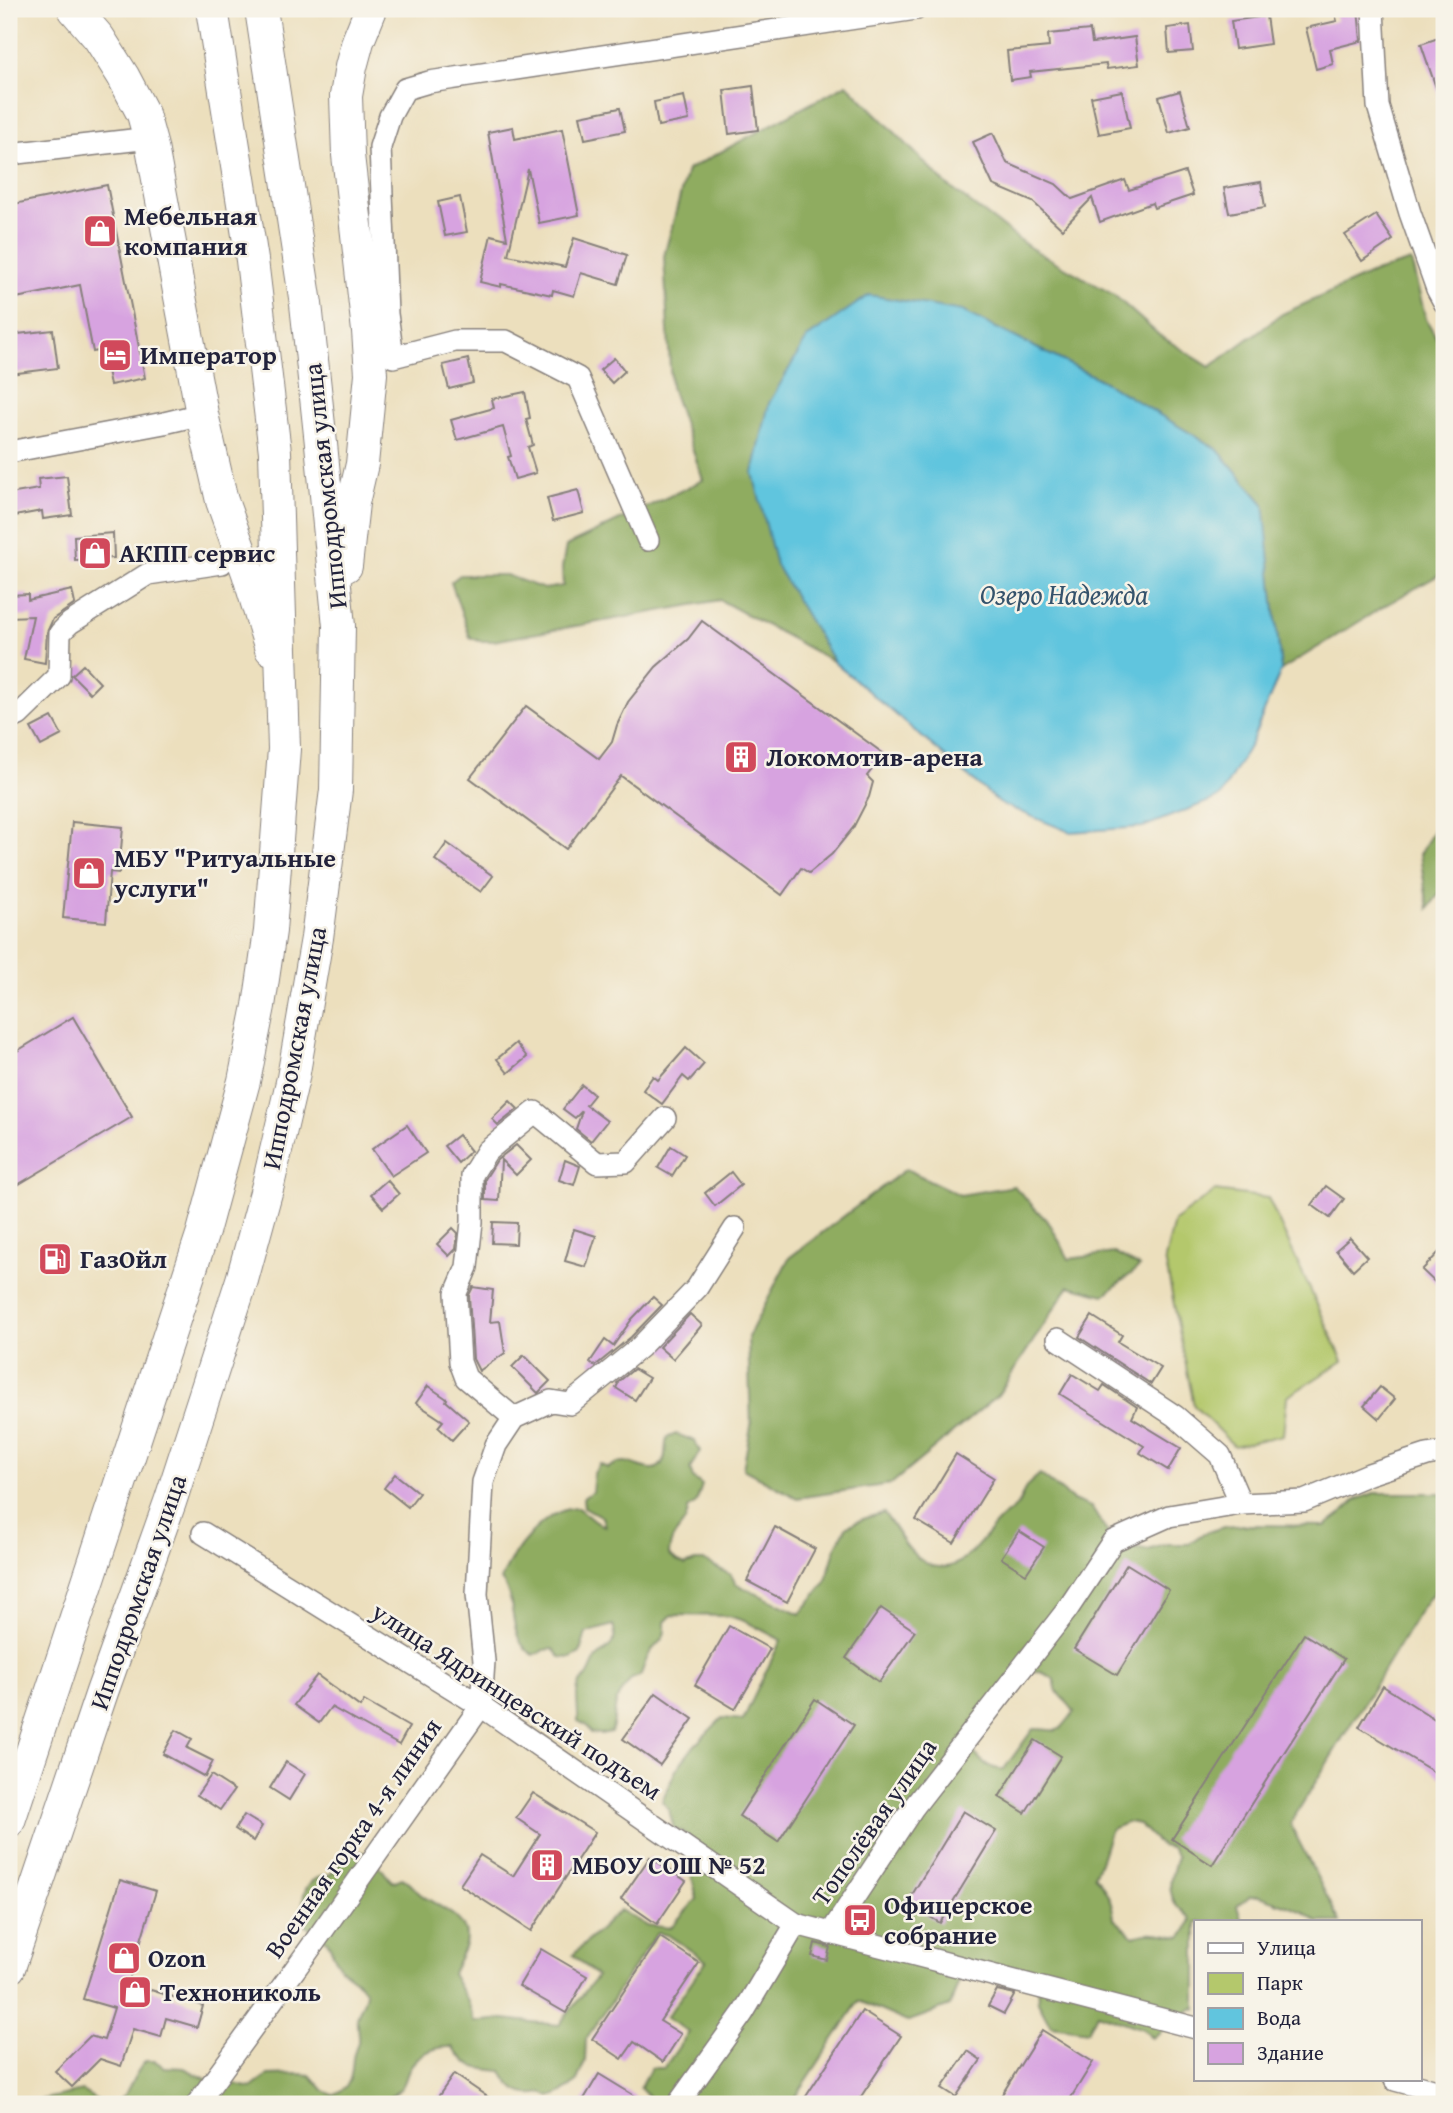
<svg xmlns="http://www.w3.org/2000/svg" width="1453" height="2113" font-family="'Gentium Book Plus',serif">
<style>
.green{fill:#b4c86c;stroke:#6b7554;stroke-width:2}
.forest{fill:#8fac60;stroke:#58674e;stroke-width:2;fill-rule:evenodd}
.water{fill:#61c5de;stroke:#42748c;stroke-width:2}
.building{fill:#d7a3e0}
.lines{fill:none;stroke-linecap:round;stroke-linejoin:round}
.minor-casing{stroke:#87807c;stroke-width:24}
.highway-casing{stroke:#87807c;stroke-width:34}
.minor{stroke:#fff;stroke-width:21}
.highway{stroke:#fff;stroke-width:32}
.labels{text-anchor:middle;stroke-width:5;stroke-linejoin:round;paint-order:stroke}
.poi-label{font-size:26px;font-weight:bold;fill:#22223b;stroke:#f7f3e8;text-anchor:start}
.street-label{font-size:26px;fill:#22223b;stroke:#f7f3e8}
.water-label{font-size:28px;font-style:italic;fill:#35536c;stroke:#f7f3e8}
</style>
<rect width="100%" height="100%" fill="#f7f3e8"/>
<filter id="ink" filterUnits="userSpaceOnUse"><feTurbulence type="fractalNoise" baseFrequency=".0143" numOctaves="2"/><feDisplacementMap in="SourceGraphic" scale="14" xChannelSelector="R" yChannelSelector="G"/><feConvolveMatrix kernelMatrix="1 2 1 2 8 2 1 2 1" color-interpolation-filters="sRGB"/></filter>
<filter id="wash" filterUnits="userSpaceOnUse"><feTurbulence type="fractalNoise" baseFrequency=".00686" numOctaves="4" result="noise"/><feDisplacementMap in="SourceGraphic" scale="28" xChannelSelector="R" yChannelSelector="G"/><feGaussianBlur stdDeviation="1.57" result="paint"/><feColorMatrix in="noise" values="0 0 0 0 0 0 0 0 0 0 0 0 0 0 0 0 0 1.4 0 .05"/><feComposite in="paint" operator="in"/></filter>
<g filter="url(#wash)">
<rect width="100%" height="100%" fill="#ecdfbd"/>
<polygon class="green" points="1215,1191 1268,1198 1343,1361 1287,1397 1283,1435 1234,1446 1194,1406 1165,1259 1174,1221"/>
<g class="forest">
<polygon points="847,84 947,185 1029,247 1114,295 1159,335 1210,367 1282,314 1375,272 1411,261 1426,319 1444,351 1444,572 1386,605 1281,670 1264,504 1217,449 1101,380 962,311 777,565 834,662 720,600 493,641 479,641 470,637 451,582 460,575 506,575 544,589 563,586 562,568 566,546 703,480 671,387 664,256 687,170"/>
<polygon points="1444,812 1444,887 1428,909 1420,854"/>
<polygon points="906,1169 960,1195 1014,1186 1050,1224 1069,1259 1114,1253 1140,1267 1104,1295 1069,1286 998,1395 891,1484 797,1498 743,1469 751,1426 748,1337 789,1258"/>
<path d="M676,1434L695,1441L700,1451L690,1469L693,1478L702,1485L696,1503L688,1509C687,1530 670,1529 669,1555L676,1561L685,1565L695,1561H705L731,1575L736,1584L800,1614L825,1583L837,1544L847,1526L865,1518L884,1513C896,1528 905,1549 921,1560C956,1584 978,1543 998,1522C1004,1515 1014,1511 1018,1504C1021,1500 1022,1494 1025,1489C1028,1483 1035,1479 1040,1474L1073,1500L1091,1507L1113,1541L1129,1548L1148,1550L1167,1544H1188L1204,1533L1224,1527L1244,1525L1325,1526L1341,1514L1356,1500L1374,1493H1444V1578L1421,1609L1290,1824L1340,1922H1317L1304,1912L1260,1896H1250L1237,1906L1242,1922H1196V2009L1193,2008L1152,2038L1143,2029L1097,2013L1088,2031L1051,2026L1038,2002L1037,1979L977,1963L959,1981L950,2006L907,2022L859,2001L791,2104H655L640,2088L651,2068H664L689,2032L666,2018L706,1961L668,1935L657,1933L586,2039L585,2061L576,2083L559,2094L550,2097L542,2093C522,2098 510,2089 502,2071C473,2068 471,2070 452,2047C435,2046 417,2054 409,2069C407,2074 406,2080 403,2085C399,2093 388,2096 383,2104H114C131,2093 132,2074 146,2061H155L164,2067L184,2068L212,2082L231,2083L251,2088L268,2075L299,2074L310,2075L324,2091L333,2095C353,2085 351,2077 353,2058C354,2052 357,2047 358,2042C359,2034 356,2026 357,2019C358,2009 365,2002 366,1992L356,1980L340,1968L328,1942L304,1923C303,1907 299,1885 318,1878C324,1875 322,1878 329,1875C334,1872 336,1867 340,1863C346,1858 352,1858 358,1851C377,1853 380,1871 393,1882L402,1878C410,1882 413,1887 419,1893C433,1905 466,1915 466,1937C466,1951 456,1961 452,1974L468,2002L475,2022L503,2019L559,2025L597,1976L573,1955L620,1910L646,1925L670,1928L697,1899L690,1868L697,1845L683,1832L674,1829L669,1810L662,1801L676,1770L694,1746L722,1718L743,1720L781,1640L747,1622L729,1616L672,1615L665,1622C666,1642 660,1639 650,1653C645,1660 644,1669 640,1676L631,1679C627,1686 621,1691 618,1697C613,1709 616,1720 611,1732L601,1734L591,1733L586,1725L578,1721C579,1710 574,1692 580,1683C582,1680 586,1678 588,1675C592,1669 593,1660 599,1656C611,1646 618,1642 613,1625L586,1633L580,1653L571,1658L560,1657L553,1649L544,1650L534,1655C506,1641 519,1601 501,1580C512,1552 544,1508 578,1508L595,1522L605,1526L602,1517L584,1507L583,1498L592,1492L594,1473L600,1464L608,1468C613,1465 617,1462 624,1462C636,1462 656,1479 664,1460C666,1454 665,1444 667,1438ZM1019,1666C1027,1669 1051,1673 1054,1680C1056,1683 1055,1688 1057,1691C1061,1699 1070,1703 1074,1712C1055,1738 1061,1729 1033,1729L1004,1769C985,1771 974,1752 962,1739ZM1129,1822L1139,1824L1161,1846L1171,1848L1177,1857C1172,1874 1166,1886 1175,1903C1179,1909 1186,1913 1191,1920L1187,1930L1181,1937C1161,1935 1155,1929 1134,1936L1114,1919C1113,1903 1105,1886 1094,1875C1102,1862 1105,1844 1111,1829Z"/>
<polygon points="82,2091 103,2104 27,2104 40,2100"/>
</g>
<polygon class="water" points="869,295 962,311 1101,380 1217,449 1264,504 1281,670 1251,743 1220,797 1143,827 1070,832 1001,804 834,662 776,565 753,473 769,403 807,338"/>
<g id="blocks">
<g class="building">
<polygon points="1334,9 1358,9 1361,41 1330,49 1333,64 1316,69 1306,28 1337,21"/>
<polygon points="1266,16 1270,44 1235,49 1231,21"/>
<polygon points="1190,25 1193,51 1169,53 1167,28"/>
<polygon points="1090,30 1092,43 1135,37 1139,65 1107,69 1106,64 1030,72 1031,77 1010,80 1007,51 1049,47 1048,34"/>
<polygon points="1444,36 1444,104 1442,105 1421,44"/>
<polygon points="753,86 758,130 729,134 724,90"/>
<polygon points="1122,91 1130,128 1099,134 1091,97"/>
<polygon points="1180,91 1190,127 1169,133 1159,97"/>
<polygon points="684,96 689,120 658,126 654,102"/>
<polygon points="620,108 625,131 585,139 580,116"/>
<polygon points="513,127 515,139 562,129 579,215 539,223 528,169 508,255 565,267 574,238 627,255 618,284 581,273 574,296 553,290 552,295 501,284 501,287 480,282 491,235 507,239 488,132"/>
<polygon points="993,133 1007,163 1056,184 1072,199 1125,180 1129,190 1185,172 1193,195 1154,208 1152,203 1100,222 1092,198 1062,229 1033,202 993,185 973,142"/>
<polygon points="1261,182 1265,207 1229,213 1224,188"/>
<polygon points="107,185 145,378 110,385 103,350 93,352 80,285 16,298 9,262 9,205"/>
<polygon points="460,197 467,232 445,236 438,202"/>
<polygon points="1376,215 1393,240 1362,261 1345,235"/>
<polygon points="53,330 58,368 9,374 9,335"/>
<polygon points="614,358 625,371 612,383 600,370"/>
<polygon points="468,359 473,383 449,389 443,365"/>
<polygon points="525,392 530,418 526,419 533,445 528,447 536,473 515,479 508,457 511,456 503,427 457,440 451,420 494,408 492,399"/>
<polygon points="67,476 72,515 43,519 42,511 9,517 9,494 39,489 38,479"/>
<polygon points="578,490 584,513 553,521 547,498"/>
<polygon points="113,533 114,558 75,560 74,536"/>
<polygon points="72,590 75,604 53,619 47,632 45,663 24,659 33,616 9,617 9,595 28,594 28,600"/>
<polygon points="702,621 884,754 867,776 873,782 869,797 853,828 832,854 809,873 801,868 782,895 621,776 566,849 470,778 526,706 599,759 612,742 617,725 628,702 656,667 688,639"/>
<polygon points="83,665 100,683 90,693 72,675"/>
<polygon points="52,717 62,735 41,746 31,728"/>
<polygon points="72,822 123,827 119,873 110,872 106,922 63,918"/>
<polygon points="447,843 493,876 481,892 435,860"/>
<polygon points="73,1017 132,1117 9,1190 9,1056"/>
<polygon points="516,1043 527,1057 508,1073 497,1059"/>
<polygon points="686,1048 704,1064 689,1081 683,1076 662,1104 643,1090 653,1076 658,1080"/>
<polygon points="582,1085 594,1095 586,1105 607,1121 591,1141 576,1129 582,1111 575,1118 563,1109"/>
<polygon points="510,1101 518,1109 498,1125 492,1119"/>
<polygon points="407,1125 426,1153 391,1176 372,1149"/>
<polygon points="458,1135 471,1151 458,1163 444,1146"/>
<polygon points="516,1145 531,1160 516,1175 501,1160 499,1201 485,1200 485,1179 497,1160"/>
<polygon points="671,1146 685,1155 672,1176 658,1168"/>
<polygon points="565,1160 580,1166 574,1185 559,1180"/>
<polygon points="731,1172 741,1185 715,1206 705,1193"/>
<polygon points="387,1180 399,1194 383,1208 371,1194"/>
<polygon points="1326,1186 1344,1199 1330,1218 1312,1205"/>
<polygon points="493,1222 517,1223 516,1244 492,1243"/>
<polygon points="453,1228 458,1233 456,1249 449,1256 437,1244"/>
<polygon points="574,1229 596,1236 586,1267 565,1261"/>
<polygon points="1350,1238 1367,1257 1353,1270 1336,1250"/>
<polygon points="1444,1247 1444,1291 1422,1270"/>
<polygon points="473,1287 493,1290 490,1322 500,1321 505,1353 479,1371 473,1359 469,1295"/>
<polygon points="653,1297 662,1305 631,1337 595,1366 590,1362 605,1340 613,1346 632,1319"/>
<polygon points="690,1314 702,1325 673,1359 659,1347"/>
<polygon points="1092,1316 1122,1335 1118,1342 1161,1368 1151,1384 1079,1337"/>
<polygon points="524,1355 550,1381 538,1393 512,1367"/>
<polygon points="634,1369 649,1378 635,1400 616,1388 618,1384 617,1383"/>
<polygon points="1072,1374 1100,1391 1104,1385 1137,1407 1132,1418 1181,1448 1168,1470 1140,1453 1144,1446 1060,1394"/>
<polygon points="428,1386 447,1399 446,1401 469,1421 452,1440 438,1427 443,1421 416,1403"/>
<polygon points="1380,1387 1395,1399 1379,1419 1364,1406"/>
<polygon points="956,1454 994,1478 954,1543 916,1520"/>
<polygon points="395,1474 419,1493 408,1507 384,1488"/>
<polygon points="775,1527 815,1549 787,1602 747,1581"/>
<polygon points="1019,1531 1044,1547 1026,1574 1001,1558"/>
<polygon points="1127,1564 1169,1590 1117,1675 1074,1649"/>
<polygon points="881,1608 915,1631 879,1682 846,1658"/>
<polygon points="729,1626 770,1649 735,1709 695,1685"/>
<polygon points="1304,1634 1344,1659 1212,1865 1172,1839"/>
<polygon points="317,1675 360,1707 364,1701 409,1727 399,1745 331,1707 319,1723 294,1705"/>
<polygon points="1383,1686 1444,1725 1444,1778 1359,1727"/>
<polygon points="656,1693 693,1719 660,1765 623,1739"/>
<polygon points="815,1699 854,1725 778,1842 739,1816"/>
<polygon points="176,1730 192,1739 187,1748 213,1761 205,1777 163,1754"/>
<polygon points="1035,1740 1061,1756 1025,1813 999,1797"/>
<polygon points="286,1762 305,1774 289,1800 270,1788"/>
<polygon points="211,1775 234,1790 220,1810 197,1795"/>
<polygon points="533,1793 595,1832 531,1931 460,1885 480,1855 513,1876 540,1834 516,1818"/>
<polygon points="963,1811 996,1831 940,1923 907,1903"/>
<polygon points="244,1815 262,1826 253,1841 235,1829"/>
<polygon points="650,1857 686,1881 657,1924 621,1899"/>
<polygon points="120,1880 156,1891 128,1983 203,2006 197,2027 166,2018 161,2037 133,2029 121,2066 100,2059 72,2087 55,2071 90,2036 104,2040 114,2008 83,1999"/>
<polygon points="660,1937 699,1963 660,2021 681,2034 663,2062 634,2042 622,2059 592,2039"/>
<polygon points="815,1943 830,1947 827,1960 812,1956"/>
<polygon points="541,1949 587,1976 566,2013 519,1986"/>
<polygon points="997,1990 1015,1994 1004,2014 988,2006"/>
<polygon points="862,2011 901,2036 856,2104 801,2104"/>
<polygon points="1042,2030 1093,2062 1067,2104 996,2104"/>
<polygon points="968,2051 981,2060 956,2097 942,2088"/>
<polygon points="454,2074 498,2104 433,2104"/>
<polygon points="599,2074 648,2104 581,2104"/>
</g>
</g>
</g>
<g filter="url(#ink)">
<use href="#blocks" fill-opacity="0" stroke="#87807c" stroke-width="2"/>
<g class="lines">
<g class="minor-casing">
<g id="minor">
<polyline points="1373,9 1378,106 1410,213 1437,289 1444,302"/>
<polyline points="9,154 150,138"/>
<polyline points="9,452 164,423 202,414"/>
<polyline points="648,540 578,378 506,341 455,341 393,357 387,314 380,147 390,116 405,89 429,82 916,9"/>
<polyline points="9,719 19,715 59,676 60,633 70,623 148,574 222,563"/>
<polyline points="1058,1339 1175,1416 1220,1455 1241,1504"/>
<polyline points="514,1418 466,1378 460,1362 456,1293 467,1267 472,1222 472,1175 487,1151 535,1112 597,1163 626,1162 665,1118"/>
<polyline points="203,1533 481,1706 796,1924"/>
<polyline points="830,1934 913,1808 1067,1610 1113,1541 1169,1516 1241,1504 1304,1501 1369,1474 1427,1455 1444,1452"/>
<polyline points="1395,2080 1444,2093"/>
<polyline points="197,2104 309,1950 481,1706 484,1661 477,1594 483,1482 496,1445 514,1418 551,1401 570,1404 640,1347 697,1288 735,1228"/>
<polyline points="678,2104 743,2013 796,1924 1196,2028"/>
</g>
</g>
<g class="highway-casing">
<g id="highway">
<polyline points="74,9 99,38 123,76 143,114 152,147 202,414 222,501 248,573 271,649"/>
<polyline points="346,566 353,503 362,464 371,374 368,331 348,155 346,96 351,67 358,41 371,9"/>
<polyline points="9,1821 203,1232 244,1081 259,1006 270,931 284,749 275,452 252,260 212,9"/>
<polyline points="9,1968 102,1692 170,1502 242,1280 268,1185 293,1078 317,938 336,790 339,626 321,444 306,304 261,9"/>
</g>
</g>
<use href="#minor" class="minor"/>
<use href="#highway" class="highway"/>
</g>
</g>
<defs>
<g id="shop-square" transform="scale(1.75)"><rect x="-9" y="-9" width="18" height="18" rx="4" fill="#d1495b" stroke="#f7f3e8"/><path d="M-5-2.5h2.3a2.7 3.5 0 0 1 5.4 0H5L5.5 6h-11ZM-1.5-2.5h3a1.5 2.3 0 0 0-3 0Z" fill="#fff"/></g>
<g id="hotel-square" transform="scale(1.75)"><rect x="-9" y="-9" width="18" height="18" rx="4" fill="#d1495b" stroke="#f7f3e8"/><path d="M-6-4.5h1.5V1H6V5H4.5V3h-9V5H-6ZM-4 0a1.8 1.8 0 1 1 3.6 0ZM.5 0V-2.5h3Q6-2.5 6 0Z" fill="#fff"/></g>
<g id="building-square" transform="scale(1.75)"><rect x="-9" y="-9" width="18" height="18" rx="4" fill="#d1495b" stroke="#f7f3e8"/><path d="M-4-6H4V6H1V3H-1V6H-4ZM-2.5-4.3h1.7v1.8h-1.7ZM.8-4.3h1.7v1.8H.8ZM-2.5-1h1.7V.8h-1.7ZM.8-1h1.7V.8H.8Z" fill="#fff"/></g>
<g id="fuel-square" transform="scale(1.75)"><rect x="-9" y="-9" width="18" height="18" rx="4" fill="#d1495b" stroke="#f7f3e8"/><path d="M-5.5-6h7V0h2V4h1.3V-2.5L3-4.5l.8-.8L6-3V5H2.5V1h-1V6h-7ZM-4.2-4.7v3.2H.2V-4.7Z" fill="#fff"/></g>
<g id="bus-square" transform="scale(1.75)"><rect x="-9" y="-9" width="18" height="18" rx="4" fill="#d1495b" stroke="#f7f3e8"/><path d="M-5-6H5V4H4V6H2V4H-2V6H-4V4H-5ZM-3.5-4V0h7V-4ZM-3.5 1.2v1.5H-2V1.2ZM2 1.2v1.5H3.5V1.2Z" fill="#fff"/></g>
</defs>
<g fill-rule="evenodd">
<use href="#shop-square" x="100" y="231"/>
<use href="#hotel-square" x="115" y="355"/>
<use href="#shop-square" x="95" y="553"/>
<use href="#building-square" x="741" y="757"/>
<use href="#shop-square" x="89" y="873"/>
<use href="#fuel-square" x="55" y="1259"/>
<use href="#building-square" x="547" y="1865"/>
<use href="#bus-square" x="860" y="1920"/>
<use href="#shop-square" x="124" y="1958"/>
<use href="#shop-square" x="135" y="1992"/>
</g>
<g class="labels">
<g class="poi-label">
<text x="124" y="225">Мебельная<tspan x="124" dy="30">компания</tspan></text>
<text x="140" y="364">Император</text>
<text x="119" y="562">АКПП сервис</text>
<text x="766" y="766">Локомотив-арена</text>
<text x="114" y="867">МБУ "Ритуальные<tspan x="114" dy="30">услуги"</tspan></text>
<text x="80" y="1268">ГазОйл</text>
<text x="572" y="1874">МБОУ СОШ № 52</text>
<text x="884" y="1914">Офицерское<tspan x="884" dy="30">собрание</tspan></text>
<text x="148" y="1967">Ozon</text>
<text x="160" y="2001">Технониколь</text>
</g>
<g class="street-label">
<text transform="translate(325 486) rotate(-96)" y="9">Ипподромская улица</text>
<text transform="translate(294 1048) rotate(-79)" y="9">Ипподромская улица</text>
<text transform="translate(138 1592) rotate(-71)" y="9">Ипподромская улица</text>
<text transform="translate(517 1701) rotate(33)" y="9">улица Ядринцевский подъем</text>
<text transform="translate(874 1822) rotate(-55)" y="9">Тополёвая улица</text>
<text transform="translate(353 1838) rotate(-55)" y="9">Военная горка 4-я линия</text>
</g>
<g class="water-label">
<text x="1064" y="604">Озеро Надежда</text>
</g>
</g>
<rect width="1453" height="2113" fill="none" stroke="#f7f3e8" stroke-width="35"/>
<rect x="1194" y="1920" width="228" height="161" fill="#f7f3e8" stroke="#a29fa3" stroke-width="2"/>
<rect x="1208" y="1943" width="35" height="10" fill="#ffffff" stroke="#a29fa3" stroke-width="2"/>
<text x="1257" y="1955" font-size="21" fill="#22223b">Улица</text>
<rect x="1208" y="1973" width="35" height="21" fill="#b4c86c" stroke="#a29fa3" stroke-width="2"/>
<text x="1257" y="1990" font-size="21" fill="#22223b">Парк</text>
<rect x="1208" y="2008" width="35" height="21" fill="#61c5de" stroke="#a29fa3" stroke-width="2"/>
<text x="1257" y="2025" font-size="21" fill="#22223b">Вода</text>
<rect x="1208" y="2043" width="35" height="21" fill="#d7a3e0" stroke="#a29fa3" stroke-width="2"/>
<text x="1257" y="2060" font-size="21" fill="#22223b">Здание</text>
</svg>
